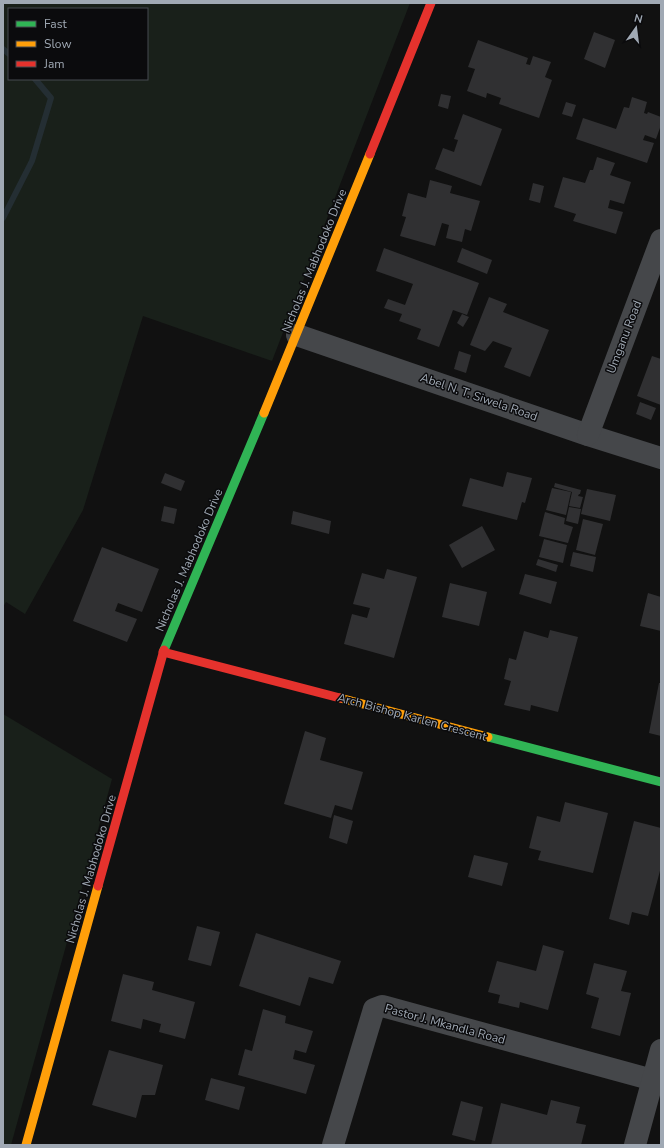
<svg xmlns="http://www.w3.org/2000/svg" width="664" height="1148" font-family="'Nunito Sans',sans-serif">
<style>
.green{fill:#19201a;fill-rule:evenodd}
.lines{fill:none;stroke-linecap:round;stroke-linejoin:round}
.stream{stroke:#242e33;stroke-width:6}
.building{fill:#303032}
.street{stroke:#45474a;stroke-width:22}
.fast{stroke:#30b455;stroke-width:9}
.slow{stroke:#ff9f0a;stroke-width:9}
.jam{stroke:#e5322d;stroke-width:9}
.labels{text-anchor:middle;stroke-width:3;stroke-linejoin:round;paint-order:stroke}
.street-label{font-size:12px;fill:#a0a9b4;stroke:#0b0b0d}
</style>
<rect width="100%" height="100%" fill="#111"/>
<g class="green">
<path d="M3,3H410L272,361L143,316L83,510L25,614L6,602L3,607ZM9,9H147V79H9Z"/>
<polygon points="3,714 112,779 11,1145 3,1145"/>
</g>
<g class="lines">
<g class="stream">
<polyline points="3,49 9,54"/>
<polyline points="3,218 32,161 51,98 35,79"/>
</g>
</g>
<g class="building">
<polygon points="594,32 615,40 605,68 584,59"/>
<polygon points="478,40 528,58 526,64 530,65 533,56 551,62 545,77 552,80 539,118 499,104 501,98 487,93 486,98 467,91 475,69 468,67"/>
<polygon points="441,94 451,96 448,109 438,106"/>
<polygon points="632,97 647,102 644,113 647,114 648,112 661,117 661,125 656,139 645,135 643,140 654,143 647,163 576,139 583,118 616,129 624,107 629,108"/>
<polygon points="566,102 576,105 572,117 562,114"/>
<polygon points="463,114 502,129 481,186 435,169 443,148 454,152 458,140 454,139"/>
<polygon points="597,157 615,163 610,175 631,182 624,204 610,200 608,208 623,212 616,234 573,221 576,214 554,207 563,177 585,183 590,170 593,170"/>
<polygon points="430,180 452,186 450,193 480,201 471,231 465,229 462,242 446,238 449,225 442,223 435,246 400,236 406,217 402,216 408,193 426,198"/>
<polygon points="533,183 544,186 540,203 529,200"/>
<polygon points="384,248 479,283 467,315 453,310 439,347 417,339 421,329 399,321 402,314 384,308 388,299 405,305 413,284 376,271"/>
<polygon points="462,248 492,260 487,274 457,262"/>
<polygon points="489,297 507,304 503,312 549,330 530,377 504,367 512,348 493,341 485,351 470,345"/>
<polygon points="462,314 469,317 463,327 457,323"/>
<polygon points="459,351 471,355 466,373 454,369"/>
<polygon points="652,356 661,359 661,405 637,396"/>
<polygon points="640,402 656,408 651,420 636,414"/>
<polygon points="507,472 532,478 525,503 522,502 517,520 462,506 470,478 503,487"/>
<polygon points="165,473 185,481 181,491 161,483"/>
<polygon points="555,483 581,490 580,494 579,494 578,496 583,497 580,508 569,506 572,492 554,487"/>
<polygon points="552,488 571,492 566,515 546,510"/>
<polygon points="587,489 616,495 610,521 581,514"/>
<polygon points="164,506 177,509 174,524 161,521"/>
<polygon points="569,507 581,509 578,524 566,521"/>
<polygon points="293,511 331,521 329,534 291,524"/>
<polygon points="545,512 565,518 564,524 573,527 568,543 539,536"/>
<polygon points="583,519 603,524 595,555 576,550"/>
<polygon points="482,526 495,550 462,568 449,545"/>
<polygon points="544,539 567,545 563,563 539,557"/>
<polygon points="102,547 159,569 142,612 118,603 115,611 137,619 127,642 73,621"/>
<polygon points="573,552 596,557 593,572 570,566"/>
<polygon points="538,559 558,565 556,572 536,565"/>
<polygon points="387,569 417,577 394,658 344,644 352,614 367,618 370,608 353,604 362,573 384,579"/>
<polygon points="525,574 557,582 551,604 519,594"/>
<polygon points="450,583 487,592 479,626 442,617"/>
<polygon points="648,593 661,597 661,631 640,626"/>
<polygon points="550,630 578,637 558,712 531,705 530,711 504,705 511,681 504,679 509,658 516,660 524,631 548,638"/>
<polygon points="659,683 661,683 661,736 649,733"/>
<polygon points="305,731 326,738 320,760 363,772 352,810 335,805 331,818 284,804"/>
<polygon points="565,802 608,813 593,873 538,860 541,851 529,848 537,816 560,822"/>
<polygon points="334,815 353,821 347,844 329,838"/>
<polygon points="634,821 661,828 661,867 648,916 632,912 629,925 609,919"/>
<polygon points="474,855 508,863 502,886 468,877"/>
<polygon points="197,926 220,932 211,966 188,960"/>
<polygon points="256,933 341,961 333,984 309,977 300,1006 239,986"/>
<polygon points="543,945 564,951 548,1010 520,1002 519,1008 498,1003 500,995 488,992 497,961 536,971"/>
<polygon points="594,963 627,971 621,991 631,993 620,1036 591,1028 599,998 586,994"/>
<polygon points="123,974 154,982 152,990 195,1002 185,1039 159,1032 161,1024 143,1019 141,1029 111,1021"/>
<polygon points="263,1009 286,1016 285,1023 313,1031 306,1053 295,1050 293,1059 315,1065 306,1094 238,1075 245,1049 252,1051"/>
<polygon points="109,1050 163,1065 155,1095 142,1095 136,1118 92,1105"/>
<polygon points="211,1078 245,1087 239,1110 205,1100"/>
<polygon points="551,1100 580,1107 576,1123 586,1125 581,1145 491,1145 501,1103 547,1115"/>
<polygon points="461,1101 483,1107 475,1141 452,1135"/>
</g>
<g class="lines">
<g class="street">
<polyline points="297,335 588,435 661,458"/>
<polyline points="588,435 661,240"/>
<polyline points="333,1145 374,1009 382,1006 386,1007 653,1080"/>
<polyline points="635,1145 661,1050"/>
</g>
<g class="fast">
<polyline points="164,650 264,413"/>
<polyline points="488,737 661,782"/>
</g>
<g class="slow">
<polyline points="264,413 370,154"/>
<polyline points="340,698 488,737"/>
<polyline points="26,1145 98,886"/>
</g>
<g class="jam">
<polyline points="370,154 431,3"/>
<polyline points="163,652 340,698"/>
<polyline points="98,886 164,650"/>
</g>
</g>
<g class="labels">
<g class="street-label">
<text transform="translate(314 261) rotate(-68)" y="4">Nicholas J. Mabhodoko Drive</text>
<text transform="translate(624 337) rotate(-69)" y="4">Umganu Road</text>
<text transform="translate(479 397) rotate(19)" y="4">Abel N. T. Siwela Road</text>
<text transform="translate(189 560) rotate(-67)" y="4">Nicholas J. Mabhodoko Drive</text>
<text transform="translate(412 717) rotate(15)" y="4">Arch Bishop Karlen Crescent</text>
<text transform="translate(91 869) rotate(-74)" y="4">Nicholas J. Mabhodoko Drive</text>
<text transform="translate(445 1024) rotate(15)" y="4">Pastor J. Mkandla Road</text>
</g>
</g>
<rect width="664" height="1148" fill="none" stroke="#a0a9b4" stroke-width="8"/>
<rect x="8" y="8" width="140" height="72" fill="#0b0b0d" stroke="#474a50"/>
<rect x="16" y="21" width="20" height="6" fill="#30b455" stroke="#474a50"/>
<text x="44" y="28" font-size="12" fill="#a0a9b4">Fast</text>
<rect x="16" y="41" width="20" height="6" fill="#ff9f0a" stroke="#474a50"/>
<text x="44" y="48" font-size="12" fill="#a0a9b4">Slow</text>
<rect x="16" y="61" width="20" height="6" fill="#e5322d" stroke="#474a50"/>
<text x="44" y="68" font-size="12" fill="#a0a9b4">Jam</text>
<g transform="translate(636 28) rotate(14)" stroke="#0b0b0d" stroke-width="3" paint-order="stroke">
<path d="M0-3L7 15L0 10L-7 15Z" fill="#a0a9b4"/>
<text y="-6" font-size="11" font-weight="bold" text-anchor="middle" fill="#a0a9b4">N</text>
</g>
</svg>
